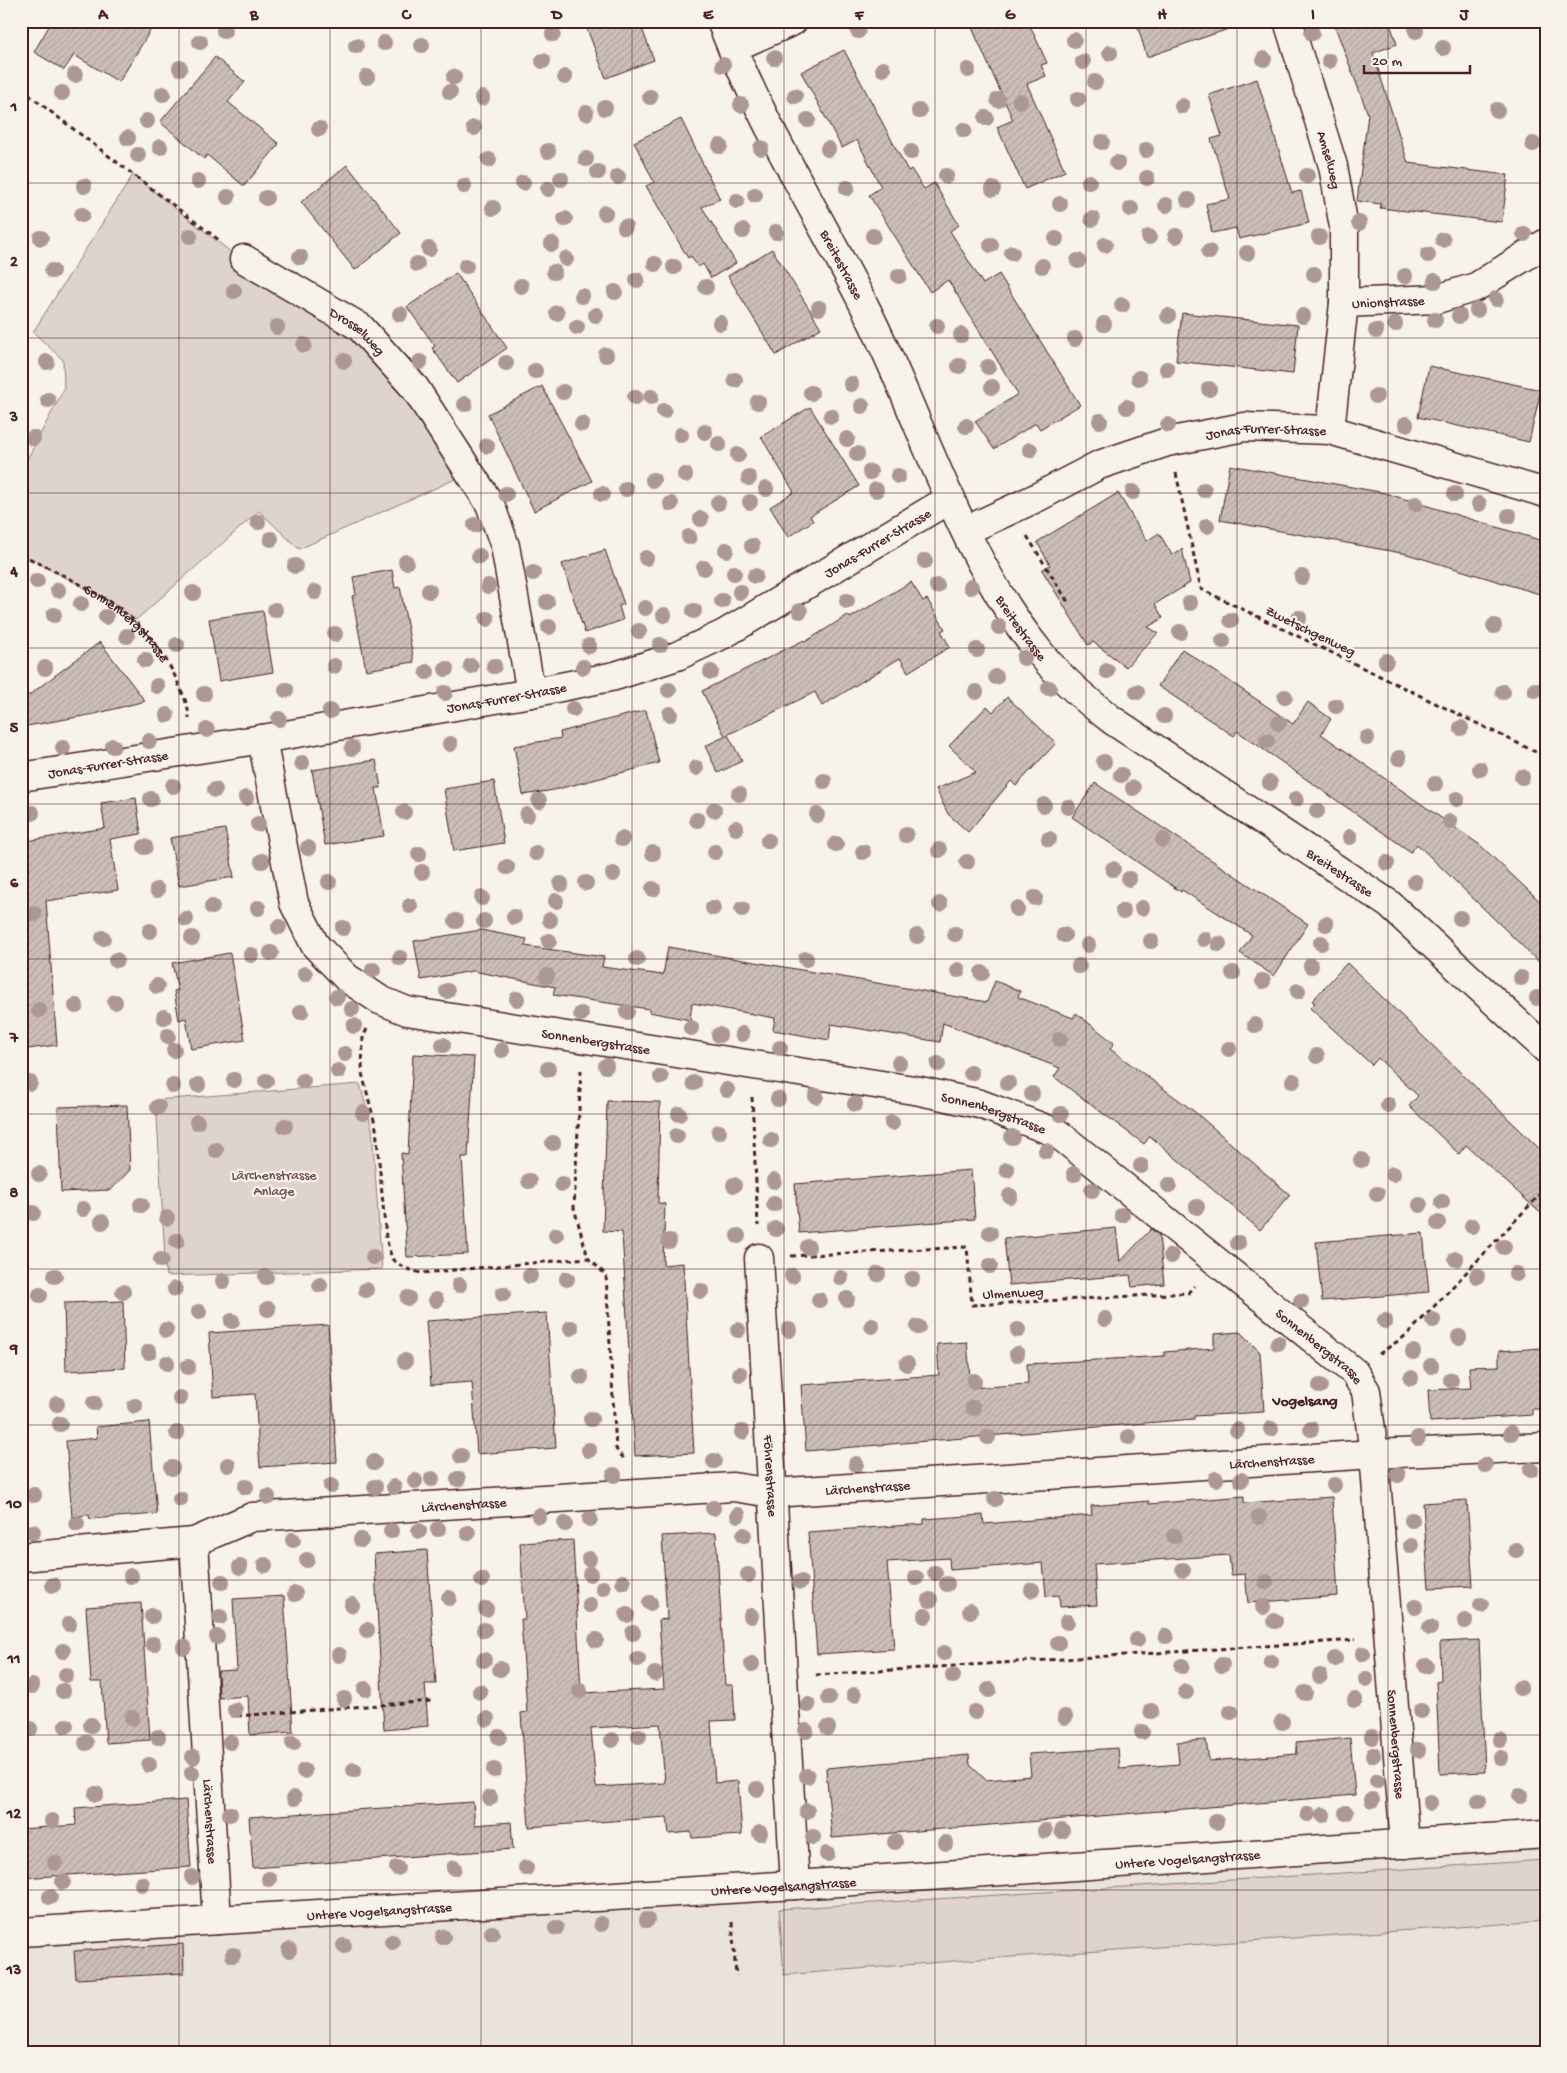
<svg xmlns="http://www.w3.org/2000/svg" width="1567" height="2073" font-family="'Gochi Hand',sans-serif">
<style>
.built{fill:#eae3da}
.green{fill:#ded4cc;stroke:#947a7c}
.building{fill:url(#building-hatch);stroke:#4a1f2b;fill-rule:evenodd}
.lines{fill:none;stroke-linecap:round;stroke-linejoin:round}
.street-casing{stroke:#4a1f2b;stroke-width:31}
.secondary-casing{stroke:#4a1f2b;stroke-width:31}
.path{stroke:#4a1f2b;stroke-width:3;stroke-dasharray:5 4;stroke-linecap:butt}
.street{stroke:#f7f3e8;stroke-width:28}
.secondary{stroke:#f7f3e8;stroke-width:28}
.tree{fill:#ac9796}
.grid{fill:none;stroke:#4a1f2b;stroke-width:1;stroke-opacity:0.55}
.labels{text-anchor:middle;stroke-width:4.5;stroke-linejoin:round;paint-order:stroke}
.street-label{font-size:14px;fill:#4a1f2b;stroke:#f7f3e8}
.park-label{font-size:14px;fill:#6f4c53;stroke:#f7f3e8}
.neighbourhood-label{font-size:15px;font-weight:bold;fill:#4a1f2b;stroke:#f7f3e8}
.neatline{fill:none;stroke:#4a1f2b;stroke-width:2}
.grid-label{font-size:16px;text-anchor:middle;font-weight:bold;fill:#4a1f2b}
</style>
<defs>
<pattern id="building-hatch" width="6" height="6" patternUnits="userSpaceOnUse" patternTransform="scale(1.25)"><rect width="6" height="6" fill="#ccbfb9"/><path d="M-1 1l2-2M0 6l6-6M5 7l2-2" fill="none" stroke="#b1a49f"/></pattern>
</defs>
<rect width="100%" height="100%" fill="#f7f3e8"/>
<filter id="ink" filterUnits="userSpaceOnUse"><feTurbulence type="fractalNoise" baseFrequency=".02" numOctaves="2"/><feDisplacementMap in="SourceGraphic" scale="10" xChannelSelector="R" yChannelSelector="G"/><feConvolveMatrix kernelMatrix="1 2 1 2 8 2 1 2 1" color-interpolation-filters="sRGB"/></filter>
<g filter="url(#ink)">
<polygon class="built" points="1546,1834 1546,2052 21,2052 21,1932"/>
<g class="green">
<polygon points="133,175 241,260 360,327 469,473 299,549 259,511 136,620 108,600 21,554 21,471 64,389 63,360 33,332"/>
<polygon points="360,1084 372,1129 382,1269 166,1276 156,1100"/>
<polygon points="1546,1860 1546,1921 966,1960 784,1975 779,1909"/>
</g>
<g class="building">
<polygon points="52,21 156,21 119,82 74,55 64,70 34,52"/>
<polygon points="584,21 639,21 654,60 606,78"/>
<polygon points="969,21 1028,21 1047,63 1041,65 1046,76 1027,84 1065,171 1025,189 997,127 1013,120"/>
<polygon points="1136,21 1236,21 1237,26 1147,57"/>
<polygon points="1333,21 1389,21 1397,44 1373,53 1408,163 1508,175 1502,222 1380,208 1381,204 1357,201 1368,114"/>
<polygon points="844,50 908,171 911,169 924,189 934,183 959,225 950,231 983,284 999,274 1080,405 1040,429 1036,423 994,449 975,421 1018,394 948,280 930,292 869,195 881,187 857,140 842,148 801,72"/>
<polygon points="215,57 245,82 228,102 279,144 244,186 207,155 204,159 160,122"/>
<polygon points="1257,79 1292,193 1301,191 1309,223 1239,239 1236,228 1212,233 1206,204 1230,199 1211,139 1222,136 1209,95"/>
<polygon points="681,119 720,199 702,207 736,263 711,278 703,264 698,267 691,256 688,258 646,186 654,182 634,142"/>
<polygon points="347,165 401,233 355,270 301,202"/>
<polygon points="772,249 821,328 776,355 728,276"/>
<polygon points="456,273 507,348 457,383 432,348 435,346 407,307"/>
<polygon points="1182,313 1298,325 1293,374 1176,361"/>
<polygon points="1429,366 1541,390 1529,442 1418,417"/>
<polygon points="542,386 592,481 534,511 488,414"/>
<polygon points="810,407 859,486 810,516 813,521 788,537 770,507 794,492 761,437"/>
<polygon points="1230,465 1385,493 1546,542 1546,596 1407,554 1220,520"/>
<polygon points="1118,493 1147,541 1159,533 1172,555 1182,549 1190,583 1155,604 1163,618 1148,627 1158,633 1126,667 1093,642 1088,645 1042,570 1050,565 1037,542"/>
<polygon points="605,550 624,604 619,606 623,620 585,633 562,564"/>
<polygon points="392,570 395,588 400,587 414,662 366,670 352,596 356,595 353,577"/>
<polygon points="911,582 923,601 927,599 945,629 941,631 950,647 908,672 900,658 822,706 815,692 725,736 702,691 804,640 805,642 848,615 850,618"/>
<polygon points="263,611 273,672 219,681 209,619"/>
<polygon points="100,642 145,701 95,714 21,727 21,701"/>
<polygon points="1182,649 1293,724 1308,702 1331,719 1321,734 1480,845 1546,907 1546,969 1417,844 1411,852 1237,731 1234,736 1158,686"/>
<polygon points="1007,697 1056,743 1016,786 1011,781 968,832 948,814 936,789 976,772 949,746 987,706 993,712"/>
<polygon points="646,710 659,763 554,790 523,795 514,746 561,738 560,732"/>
<polygon points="728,735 742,761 718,773 705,746"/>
<polygon points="376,760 381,788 376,788 384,836 325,845 312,770"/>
<polygon points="494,781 504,843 454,851 444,789"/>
<polygon points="1095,783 1308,924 1274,976 1240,953 1252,935 1182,890 1181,892 1072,817"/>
<polygon points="136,798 141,834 110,839 118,890 46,901 57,1045 28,1049 21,996 21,842 105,828 101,803"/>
<polygon points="225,829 234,877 179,886 170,838"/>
<polygon points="481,930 527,939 525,946 604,957 602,967 663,975 668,947 987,1002 995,981 1020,991 1018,997 1073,1018 1076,1013 1114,1043 1110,1049 1195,1112 1290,1195 1260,1230 1150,1136 1144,1144 1054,1077 1060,1068 943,1023 940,1042 831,1024 829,1040 773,1030 775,1018 692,1003 690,1020 649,1012 649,1009 553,995 555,987 473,971 421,980 414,941"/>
<polygon points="230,953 245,1040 191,1049 186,1018 179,1020 174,991 178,990 172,963"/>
<polygon points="1347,963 1546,1155 1546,1218 1466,1145 1459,1154 1409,1106 1418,1096 1378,1058 1372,1065 1310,1008 1315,1003 1312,1001"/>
<polygon points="413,1054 474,1057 468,1157 462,1157 468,1254 407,1257 401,1153 408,1154"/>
<polygon points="607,1101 660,1102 658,1203 665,1204 663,1265 683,1263 694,1453 635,1456 622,1232 603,1231"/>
<polygon points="127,1105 130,1170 111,1190 61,1192 58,1107"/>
<polygon points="971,1170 975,1219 799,1233 795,1184"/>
<polygon points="1116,1228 1120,1262 1151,1229 1159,1235 1164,1284 1132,1287 1130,1275 1009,1285 1004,1238"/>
<polygon points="1423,1233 1429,1292 1322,1301 1316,1242"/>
<polygon points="123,1301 125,1368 66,1371 64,1303"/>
<polygon points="547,1313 556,1448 477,1454 472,1382 431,1385 426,1321"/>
<polygon points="328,1325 337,1462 260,1467 255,1394 213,1397 209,1333"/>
<polygon points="1240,1332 1260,1352 1264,1412 1194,1416 1194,1419 806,1451 801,1385 939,1375 937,1344 967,1342 971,1388 1028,1384 1027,1364 1164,1356 1164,1352 1214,1348 1214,1334"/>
<polygon points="1543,1348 1546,1409 1532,1409 1532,1415 1430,1422 1428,1390 1471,1388 1469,1367 1499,1366 1499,1351"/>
<polygon points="149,1422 157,1514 90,1519 89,1515 72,1517 66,1441 97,1438 96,1427"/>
<polygon points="1244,1496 1244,1503 1332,1497 1338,1596 1248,1603 1245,1574 1231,1575 1229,1555 1094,1564 1097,1605 1060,1607 1059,1595 1046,1596 1043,1563 950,1570 949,1558 887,1562 894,1649 817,1654 808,1532 924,1524 924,1519 983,1515 984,1524 1092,1515 1091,1506 1149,1501 1149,1504"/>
<polygon points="1467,1500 1473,1586 1429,1588 1423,1503"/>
<path d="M716,1533L725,1685H733L735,1720L711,1721L715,1783L738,1781L742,1835L692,1838L691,1832L669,1834L667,1817L529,1827L521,1713L527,1712L521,1619H525L520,1543L573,1540L581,1693L664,1689L659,1620L667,1619L662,1536ZM660,1724L665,1783L596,1787L591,1728Z"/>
<polygon points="427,1550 436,1684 425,1684 428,1726 384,1730 374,1554"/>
<polygon points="284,1596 293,1732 250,1735 248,1696 219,1698 218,1671 237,1670 233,1599"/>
<polygon points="141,1603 150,1740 106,1743 102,1682 91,1682 86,1607"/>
<polygon points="1479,1640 1485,1772 1440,1774 1436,1682 1441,1681 1440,1642"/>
<polygon points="1350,1738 1355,1795 832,1838 826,1768 969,1755 970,1765 986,1780 1031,1776 1029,1754 1118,1748 1120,1769 1179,1764 1177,1742 1206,1740 1209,1761 1297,1754 1296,1743"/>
<polygon points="186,1800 191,1867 21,1878 21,1829 76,1825 75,1808"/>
<polygon points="473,1802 475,1825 511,1822 513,1849 253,1868 249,1817"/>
<polygon points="183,1944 184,1973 76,1979 74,1951"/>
</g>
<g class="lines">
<g class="street-casing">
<g id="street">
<path id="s2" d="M1288,21L1333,166L1344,227V303"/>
<polyline points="732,48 793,21"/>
<path id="s3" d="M244,259L360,327L415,388L490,504L505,546L531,693"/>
<path id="s4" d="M1330,430L1344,303L1437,299L1476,287L1546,243"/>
<path id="s5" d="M967,530L1036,498L1099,465L1167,442L1244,427L1330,430L1546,493"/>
<path id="s6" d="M262,739L294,903L315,945L347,978L380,1000L407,1011L920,1091L980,1104L1057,1133L1354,1372L1366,1391L1374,1454L1405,1844"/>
<path id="s7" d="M21,777L262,739L531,693L615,676L677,656L724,634L951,498"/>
<path id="s8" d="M759,1258L795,1885"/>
<path id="s9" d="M194,1542L217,1920"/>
<path id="s10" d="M21,1557L194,1542L252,1517L733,1487L772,1493L1374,1454L1546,1447"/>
<path id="s11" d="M21,1932L795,1885L1546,1834"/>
</g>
</g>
<g class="secondary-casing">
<g id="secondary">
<path id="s12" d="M721,21C760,121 817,212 865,307C922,419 960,556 1041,654C1061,679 1086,700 1112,720L1389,904L1546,1049"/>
</g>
</g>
<g class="path">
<polyline points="21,89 219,240"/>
<polyline points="1176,473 1201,589 1546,757"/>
<polyline points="1027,536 1068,602"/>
<path id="s1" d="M21,554C88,589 146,609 178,683C183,695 189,706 189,719"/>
<polyline points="367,1029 363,1037 362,1073 376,1128 386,1238 392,1259 404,1268 421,1273 588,1258"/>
<polyline points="581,1070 574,1208 588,1258 606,1275 616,1449 626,1461"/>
<polyline points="752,1097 758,1226"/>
<polyline points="791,1256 967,1247 972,1305 1188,1293 1194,1286"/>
<polyline points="1379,1354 1408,1334 1546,1188"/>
<polyline points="816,1675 1356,1640"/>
<polyline points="237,1716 431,1701"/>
<polyline points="732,1922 736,1976"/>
</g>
<use href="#street" class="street"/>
<use href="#secondary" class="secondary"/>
</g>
<g class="tree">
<circle cx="224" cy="31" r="8"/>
<circle cx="858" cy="31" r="8"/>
<circle cx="1416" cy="31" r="8"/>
<circle cx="1312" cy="33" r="8"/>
<circle cx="553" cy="34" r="8"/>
<circle cx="1074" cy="40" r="8"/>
<circle cx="200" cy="42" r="8"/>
<circle cx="384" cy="43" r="8"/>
<circle cx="422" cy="45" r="8"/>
<circle cx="356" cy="46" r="8"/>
<circle cx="1443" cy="48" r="8"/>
<circle cx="1110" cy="53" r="8"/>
<circle cx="774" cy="58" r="8"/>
<circle cx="1264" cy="59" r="8"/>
<circle cx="543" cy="61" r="8"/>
<circle cx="1329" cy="61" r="8"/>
<circle cx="1083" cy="62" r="8"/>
<circle cx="723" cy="65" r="8"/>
<circle cx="180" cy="68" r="8"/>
<circle cx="883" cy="69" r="8"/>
<circle cx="968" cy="70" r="8"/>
<circle cx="75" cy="75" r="8"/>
<circle cx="367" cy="77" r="8"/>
<circle cx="454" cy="77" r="8"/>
<circle cx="565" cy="77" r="8"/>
<circle cx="1095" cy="82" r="8"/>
<circle cx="450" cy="92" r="8"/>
<circle cx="62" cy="93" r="8"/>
<circle cx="163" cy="94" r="8"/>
<circle cx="795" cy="96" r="8"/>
<circle cx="650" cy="97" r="8"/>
<circle cx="482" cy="98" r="8"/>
<circle cx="1078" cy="99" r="8"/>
<circle cx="998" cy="100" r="8"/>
<circle cx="1020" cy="101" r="8"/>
<circle cx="741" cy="105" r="8"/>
<circle cx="1182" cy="106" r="8"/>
<circle cx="605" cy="108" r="8"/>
<circle cx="1497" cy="110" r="8"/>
<circle cx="919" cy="111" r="8"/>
<circle cx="586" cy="113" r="8"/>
<circle cx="986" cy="118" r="8"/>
<circle cx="808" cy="120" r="8"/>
<circle cx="147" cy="121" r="8"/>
<circle cx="474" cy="128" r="8"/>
<circle cx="319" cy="129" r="8"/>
<circle cx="964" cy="130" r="8"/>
<circle cx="128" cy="138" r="8"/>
<circle cx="1102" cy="142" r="8"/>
<circle cx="1533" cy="144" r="8"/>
<circle cx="720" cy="146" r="8"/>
<circle cx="160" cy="147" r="8"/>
<circle cx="761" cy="148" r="8"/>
<circle cx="828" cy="149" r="8"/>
<circle cx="1146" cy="150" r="8"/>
<circle cx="548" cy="151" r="8"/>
<circle cx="911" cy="152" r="8"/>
<circle cx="138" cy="155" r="8"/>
<circle cx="586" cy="159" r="8"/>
<circle cx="489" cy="160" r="8"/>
<circle cx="1117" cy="163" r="8"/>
<circle cx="598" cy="172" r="8"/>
<circle cx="946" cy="176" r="8"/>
<circle cx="1307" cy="176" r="8"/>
<circle cx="618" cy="177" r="8"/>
<circle cx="1147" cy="178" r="8"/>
<circle cx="561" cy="179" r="8"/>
<circle cx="198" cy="181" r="8"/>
<circle cx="1089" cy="182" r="8"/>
<circle cx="523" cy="183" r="8"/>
<circle cx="84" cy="186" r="8"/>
<circle cx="464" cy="186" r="8"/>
<circle cx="847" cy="188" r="8"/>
<circle cx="548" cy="189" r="8"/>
<circle cx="993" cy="189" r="8"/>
<circle cx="755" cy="195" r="8"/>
<circle cx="228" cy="197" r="8"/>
<circle cx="266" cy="198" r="8"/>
<circle cx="1188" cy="200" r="8"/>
<circle cx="737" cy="201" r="8"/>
<circle cx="1060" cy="204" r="8"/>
<circle cx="1166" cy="205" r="8"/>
<circle cx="493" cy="208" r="8"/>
<circle cx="1131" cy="209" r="8"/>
<circle cx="605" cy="213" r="8"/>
<circle cx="82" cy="215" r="8"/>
<circle cx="565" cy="219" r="8"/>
<circle cx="1092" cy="219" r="8"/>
<circle cx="1359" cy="223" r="8"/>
<circle cx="625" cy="227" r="8"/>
<circle cx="743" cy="231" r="8"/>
<circle cx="776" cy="232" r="8"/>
<circle cx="1524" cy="234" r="8"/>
<circle cx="190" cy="236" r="8"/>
<circle cx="873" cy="236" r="8"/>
<circle cx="1176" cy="236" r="8"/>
<circle cx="1149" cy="237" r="8"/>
<circle cx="1319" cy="237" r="8"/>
<circle cx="41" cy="238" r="8"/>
<circle cx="1056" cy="239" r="8"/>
<circle cx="1443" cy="240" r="8"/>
<circle cx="552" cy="244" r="8"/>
<circle cx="991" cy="245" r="8"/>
<circle cx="1105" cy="245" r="8"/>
<circle cx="429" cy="249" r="8"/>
<circle cx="1209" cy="252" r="8"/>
<circle cx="1012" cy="253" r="8"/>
<circle cx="1247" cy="253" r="8"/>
<circle cx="1428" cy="255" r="8"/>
<circle cx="300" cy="257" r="8"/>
<circle cx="566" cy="259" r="8"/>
<circle cx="1078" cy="261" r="8"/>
<circle cx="417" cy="264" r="8"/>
<circle cx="655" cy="264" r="8"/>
<circle cx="466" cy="266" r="8"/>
<circle cx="1042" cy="266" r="8"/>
<circle cx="674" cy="267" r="8"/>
<circle cx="52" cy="271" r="8"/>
<circle cx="554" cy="272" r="8"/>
<circle cx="1314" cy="274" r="8"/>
<circle cx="899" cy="276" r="8"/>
<circle cx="1405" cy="276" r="8"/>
<circle cx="637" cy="280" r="8"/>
<circle cx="1435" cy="281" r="8"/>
<circle cx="521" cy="286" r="8"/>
<circle cx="706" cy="287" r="8"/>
<circle cx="234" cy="291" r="8"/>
<circle cx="615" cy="292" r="8"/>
<circle cx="582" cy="296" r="8"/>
<circle cx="1496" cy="299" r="8"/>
<circle cx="1122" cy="305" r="8"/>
<circle cx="819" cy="308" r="8"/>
<circle cx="1477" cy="310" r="8"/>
<circle cx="557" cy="313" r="8"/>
<circle cx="400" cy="314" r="8"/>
<circle cx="596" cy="315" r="8"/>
<circle cx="1168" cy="316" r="8"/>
<circle cx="1303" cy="316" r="8"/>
<circle cx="1459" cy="316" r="8"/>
<circle cx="1435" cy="320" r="8"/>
<circle cx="720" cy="323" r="8"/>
<circle cx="1104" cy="324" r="8"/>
<circle cx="1395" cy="324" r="8"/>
<circle cx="937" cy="326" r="8"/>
<circle cx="277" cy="327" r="8"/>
<circle cx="577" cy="327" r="8"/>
<circle cx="1376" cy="331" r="8"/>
<circle cx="961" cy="335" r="8"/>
<circle cx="1075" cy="339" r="8"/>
<circle cx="304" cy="345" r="8"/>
<circle cx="606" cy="355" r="8"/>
<circle cx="344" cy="361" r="8"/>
<circle cx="47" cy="362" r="8"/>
<circle cx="420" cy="362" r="8"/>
<circle cx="506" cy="363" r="8"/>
<circle cx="959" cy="366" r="8"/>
<circle cx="988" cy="367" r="8"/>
<circle cx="1167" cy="369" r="8"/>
<circle cx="535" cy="371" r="8"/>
<circle cx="1139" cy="378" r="8"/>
<circle cx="735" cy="380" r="8"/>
<circle cx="851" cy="384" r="8"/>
<circle cx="992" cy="387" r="8"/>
<circle cx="1209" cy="389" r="8"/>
<circle cx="563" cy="392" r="8"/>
<circle cx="811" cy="393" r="8"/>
<circle cx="1376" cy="396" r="8"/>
<circle cx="635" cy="397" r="8"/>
<circle cx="651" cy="397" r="8"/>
<circle cx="48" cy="400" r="8"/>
<circle cx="758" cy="402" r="8"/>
<circle cx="465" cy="404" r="8"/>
<circle cx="862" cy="406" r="8"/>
<circle cx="1127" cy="407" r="8"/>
<circle cx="664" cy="411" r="8"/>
<circle cx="831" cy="416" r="8"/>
<circle cx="1100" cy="421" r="8"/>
<circle cx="582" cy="424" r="8"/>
<circle cx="1406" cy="424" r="8"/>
<circle cx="1168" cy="425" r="8"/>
<circle cx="966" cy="426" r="8"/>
<circle cx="705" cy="432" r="8"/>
<circle cx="681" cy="435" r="8"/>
<circle cx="33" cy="438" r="8"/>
<circle cx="847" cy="439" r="8"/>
<circle cx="719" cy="444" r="8"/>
<circle cx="487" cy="446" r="8"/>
<circle cx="1030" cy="450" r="8"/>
<circle cx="857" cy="454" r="8"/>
<circle cx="738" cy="455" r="8"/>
<circle cx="870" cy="472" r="8"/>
<circle cx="685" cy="475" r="8"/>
<circle cx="898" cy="476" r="8"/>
<circle cx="749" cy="478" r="8"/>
<circle cx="653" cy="480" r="8"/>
<circle cx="626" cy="489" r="8"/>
<circle cx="766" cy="489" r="8"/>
<circle cx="876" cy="490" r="8"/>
<circle cx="1204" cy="490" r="8"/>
<circle cx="1133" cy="492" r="8"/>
<circle cx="506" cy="494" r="8"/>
<circle cx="602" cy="494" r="8"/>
<circle cx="1455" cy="494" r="8"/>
<circle cx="750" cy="502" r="8"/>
<circle cx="718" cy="503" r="8"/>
<circle cx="671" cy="504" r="8"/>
<circle cx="1416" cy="504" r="8"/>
<circle cx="1479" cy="504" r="8"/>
<circle cx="1509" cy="516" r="8"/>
<circle cx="701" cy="519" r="8"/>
<circle cx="258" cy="522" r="8"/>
<circle cx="475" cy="525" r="8"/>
<circle cx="1207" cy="526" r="8"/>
<circle cx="689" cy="537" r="8"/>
<circle cx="271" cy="539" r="8"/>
<circle cx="752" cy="546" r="8"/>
<circle cx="726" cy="550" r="8"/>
<circle cx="479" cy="556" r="8"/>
<circle cx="646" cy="558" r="8"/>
<circle cx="925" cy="561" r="8"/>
<circle cx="406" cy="562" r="8"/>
<circle cx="295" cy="566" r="8"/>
<circle cx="704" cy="568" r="8"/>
<circle cx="533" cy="573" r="8"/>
<circle cx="734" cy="573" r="8"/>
<circle cx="755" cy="576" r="8"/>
<circle cx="1302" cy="577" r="8"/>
<circle cx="37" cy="581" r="8"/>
<circle cx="488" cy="586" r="8"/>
<circle cx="937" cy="586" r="8"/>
<circle cx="971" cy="587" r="8"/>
<circle cx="58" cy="590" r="8"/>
<circle cx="429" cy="591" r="8"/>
<circle cx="315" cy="592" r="8"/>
<circle cx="740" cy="592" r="8"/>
<circle cx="193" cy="593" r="8"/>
<circle cx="722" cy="601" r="8"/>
<circle cx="847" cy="601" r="8"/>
<circle cx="547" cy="602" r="8"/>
<circle cx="1190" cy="603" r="8"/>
<circle cx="81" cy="604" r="8"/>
<circle cx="645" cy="608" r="8"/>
<circle cx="275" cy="610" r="8"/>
<circle cx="694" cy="611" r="8"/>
<circle cx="800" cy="611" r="8"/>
<circle cx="54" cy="615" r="8"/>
<circle cx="664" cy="615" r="8"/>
<circle cx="106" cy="617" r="8"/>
<circle cx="1299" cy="618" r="8"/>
<circle cx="487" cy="619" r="8"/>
<circle cx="1231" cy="620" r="8"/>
<circle cx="1494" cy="626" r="8"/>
<circle cx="549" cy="627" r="8"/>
<circle cx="999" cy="627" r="8"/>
<circle cx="639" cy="631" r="8"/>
<circle cx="1180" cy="632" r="8"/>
<circle cx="335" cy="634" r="8"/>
<circle cx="127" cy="636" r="8"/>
<circle cx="1223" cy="641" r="8"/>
<circle cx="177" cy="645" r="8"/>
<circle cx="660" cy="645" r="8"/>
<circle cx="589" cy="646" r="8"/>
<circle cx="977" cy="650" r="8"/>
<circle cx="1024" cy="658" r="8"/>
<circle cx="145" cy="660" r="8"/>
<circle cx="1386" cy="661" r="8"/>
<circle cx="334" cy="666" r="8"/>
<circle cx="471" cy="666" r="8"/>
<circle cx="494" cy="666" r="8"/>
<circle cx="583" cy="667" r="8"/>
<circle cx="45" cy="668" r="8"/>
<circle cx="446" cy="669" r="8"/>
<circle cx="1107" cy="671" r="8"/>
<circle cx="427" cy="672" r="8"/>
<circle cx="711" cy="672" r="8"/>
<circle cx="996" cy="677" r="8"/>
<circle cx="157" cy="686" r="8"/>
<circle cx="1049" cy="688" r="8"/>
<circle cx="286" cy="690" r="8"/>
<circle cx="669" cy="690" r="8"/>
<circle cx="1535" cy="690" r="8"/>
<circle cx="976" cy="692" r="8"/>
<circle cx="1137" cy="692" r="8"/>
<circle cx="1503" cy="692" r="8"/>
<circle cx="445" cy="693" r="8"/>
<circle cx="204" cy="694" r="8"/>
<circle cx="1285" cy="697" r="8"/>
<circle cx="1336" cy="706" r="8"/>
<circle cx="573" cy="709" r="8"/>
<circle cx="330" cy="711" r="8"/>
<circle cx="670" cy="714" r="8"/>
<circle cx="167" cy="715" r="8"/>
<circle cx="1164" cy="716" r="8"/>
<circle cx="279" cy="719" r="8"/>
<circle cx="1279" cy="723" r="8"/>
<circle cx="1461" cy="728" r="8"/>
<circle cx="207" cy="730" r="8"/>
<circle cx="1367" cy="738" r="8"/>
<circle cx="149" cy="741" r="8"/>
<circle cx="1267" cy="741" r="8"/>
<circle cx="450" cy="744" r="8"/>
<circle cx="113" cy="746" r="8"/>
<circle cx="63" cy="748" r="8"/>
<circle cx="352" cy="748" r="8"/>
<circle cx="1399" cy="758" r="8"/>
<circle cx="1104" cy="762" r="8"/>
<circle cx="302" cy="763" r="8"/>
<circle cx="696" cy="768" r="8"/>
<circle cx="1480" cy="769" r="8"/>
<circle cx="1121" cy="775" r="8"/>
<circle cx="1522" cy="777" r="8"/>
<circle cx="824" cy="781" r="8"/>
<circle cx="1270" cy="783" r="8"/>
<circle cx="1435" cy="784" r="8"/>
<circle cx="173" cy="786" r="8"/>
<circle cx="1133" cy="788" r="8"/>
<circle cx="215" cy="790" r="8"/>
<circle cx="739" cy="794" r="8"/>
<circle cx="246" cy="798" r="8"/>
<circle cx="151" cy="799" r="8"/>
<circle cx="1296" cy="799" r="8"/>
<circle cx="1457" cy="799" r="8"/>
<circle cx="539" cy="801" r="8"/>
<circle cx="1044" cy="805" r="8"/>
<circle cx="1068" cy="807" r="8"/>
<circle cx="714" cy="810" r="8"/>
<circle cx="1317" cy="811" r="8"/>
<circle cx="404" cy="812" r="8"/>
<circle cx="32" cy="813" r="8"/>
<circle cx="527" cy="815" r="8"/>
<circle cx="817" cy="815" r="8"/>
<circle cx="697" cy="820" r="8"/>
<circle cx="1450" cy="822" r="8"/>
<circle cx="258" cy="824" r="8"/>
<circle cx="736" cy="828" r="8"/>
<circle cx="906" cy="835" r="8"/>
<circle cx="1350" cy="837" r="8"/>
<circle cx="622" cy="839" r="8"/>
<circle cx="1049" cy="839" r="8"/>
<circle cx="1163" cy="840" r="8"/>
<circle cx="768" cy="841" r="8"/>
<circle cx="836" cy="844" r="8"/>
<circle cx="145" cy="847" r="8"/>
<circle cx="308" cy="848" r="8"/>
<circle cx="939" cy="850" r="8"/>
<circle cx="715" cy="852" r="8"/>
<circle cx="863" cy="852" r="8"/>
<circle cx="536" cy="853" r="8"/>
<circle cx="653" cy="853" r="8"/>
<circle cx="419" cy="854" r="8"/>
<circle cx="262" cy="861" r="8"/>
<circle cx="967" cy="862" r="8"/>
<circle cx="1387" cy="863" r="8"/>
<circle cx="507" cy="867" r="8"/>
<circle cx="1113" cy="869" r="8"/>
<circle cx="422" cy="872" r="8"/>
<circle cx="613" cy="874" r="8"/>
<circle cx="1129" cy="879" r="8"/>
<circle cx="329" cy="882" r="8"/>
<circle cx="1415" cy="882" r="8"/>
<circle cx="586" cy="883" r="8"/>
<circle cx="561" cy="884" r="8"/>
<circle cx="653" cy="889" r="8"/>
<circle cx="157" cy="890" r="8"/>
<circle cx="482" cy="898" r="8"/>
<circle cx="1035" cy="898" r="8"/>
<circle cx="556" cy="901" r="8"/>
<circle cx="940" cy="904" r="8"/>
<circle cx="410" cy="906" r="8"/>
<circle cx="212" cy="907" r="8"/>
<circle cx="258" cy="908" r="8"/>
<circle cx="713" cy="908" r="8"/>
<circle cx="1142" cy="908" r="8"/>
<circle cx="742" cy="909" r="8"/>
<circle cx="1017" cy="909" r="8"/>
<circle cx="1123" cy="911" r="8"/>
<circle cx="34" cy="914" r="8"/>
<circle cx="514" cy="917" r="8"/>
<circle cx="1460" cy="918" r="8"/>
<circle cx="186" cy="919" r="8"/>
<circle cx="550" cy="920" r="8"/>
<circle cx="456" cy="921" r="8"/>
<circle cx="484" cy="921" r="8"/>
<circle cx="1326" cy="924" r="8"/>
<circle cx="279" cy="927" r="8"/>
<circle cx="343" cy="928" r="8"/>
<circle cx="150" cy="931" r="8"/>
<circle cx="955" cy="934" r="8"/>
<circle cx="1064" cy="935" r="8"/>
<circle cx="917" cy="936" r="8"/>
<circle cx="103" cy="938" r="8"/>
<circle cx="192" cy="938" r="8"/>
<circle cx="1204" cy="939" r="8"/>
<circle cx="549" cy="941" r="8"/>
<circle cx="1151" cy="941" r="8"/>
<circle cx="1321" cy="943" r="8"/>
<circle cx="1219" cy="944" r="8"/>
<circle cx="1088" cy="945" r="8"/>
<circle cx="271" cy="953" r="8"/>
<circle cx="251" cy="955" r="8"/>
<circle cx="400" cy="958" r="8"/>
<circle cx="637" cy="959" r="8"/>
<circle cx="806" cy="959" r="8"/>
<circle cx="116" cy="960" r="8"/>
<circle cx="1079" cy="966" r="8"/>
<circle cx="1311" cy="966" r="8"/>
<circle cx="373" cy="970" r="8"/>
<circle cx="958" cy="970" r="8"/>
<circle cx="982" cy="973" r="8"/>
<circle cx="1233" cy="973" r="8"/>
<circle cx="305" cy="974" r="8"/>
<circle cx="547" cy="976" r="8"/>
<circle cx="1521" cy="978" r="8"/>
<circle cx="1263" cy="981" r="8"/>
<circle cx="157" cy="986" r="8"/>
<circle cx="447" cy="991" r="8"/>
<circle cx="1298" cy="991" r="8"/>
<circle cx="337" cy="997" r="8"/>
<circle cx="1537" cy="998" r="8"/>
<circle cx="517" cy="999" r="8"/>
<circle cx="115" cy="1002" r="8"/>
<circle cx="76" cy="1006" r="8"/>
<circle cx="352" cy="1009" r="8"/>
<circle cx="39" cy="1010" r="8"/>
<circle cx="301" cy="1012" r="8"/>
<circle cx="627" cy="1012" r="8"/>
<circle cx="581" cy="1014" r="8"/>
<circle cx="164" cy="1017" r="8"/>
<circle cx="1255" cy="1025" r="8"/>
<circle cx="354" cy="1026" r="8"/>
<circle cx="691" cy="1028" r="8"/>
<circle cx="742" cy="1034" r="8"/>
<circle cx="719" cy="1035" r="8"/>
<circle cx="168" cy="1036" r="8"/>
<circle cx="1060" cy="1039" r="8"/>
<circle cx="443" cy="1045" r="8"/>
<circle cx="780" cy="1048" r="8"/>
<circle cx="1229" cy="1049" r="8"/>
<circle cx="174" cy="1050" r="8"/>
<circle cx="502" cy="1050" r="8"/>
<circle cx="345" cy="1054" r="8"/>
<circle cx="1317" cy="1056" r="8"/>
<circle cx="899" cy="1063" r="8"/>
<circle cx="938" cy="1064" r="8"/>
<circle cx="606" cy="1066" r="8"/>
<circle cx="548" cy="1069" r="8"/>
<circle cx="338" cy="1071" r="8"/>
<circle cx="971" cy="1073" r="8"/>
<circle cx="661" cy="1077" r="8"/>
<circle cx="234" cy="1080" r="8"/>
<circle cx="266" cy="1081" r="8"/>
<circle cx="303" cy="1081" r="8"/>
<circle cx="1293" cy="1081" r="8"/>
<circle cx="30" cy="1083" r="8"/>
<circle cx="694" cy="1083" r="8"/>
<circle cx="1008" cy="1083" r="8"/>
<circle cx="198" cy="1085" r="8"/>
<circle cx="173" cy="1086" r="8"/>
<circle cx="727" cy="1090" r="8"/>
<circle cx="1032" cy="1094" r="8"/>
<circle cx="816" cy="1096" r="8"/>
<circle cx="778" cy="1099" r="8"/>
<circle cx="855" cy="1104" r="8"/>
<circle cx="1388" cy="1105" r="8"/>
<circle cx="158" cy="1107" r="8"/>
<circle cx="363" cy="1113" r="8"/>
<circle cx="679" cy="1114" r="8"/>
<circle cx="1061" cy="1114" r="8"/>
<circle cx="197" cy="1122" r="8"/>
<circle cx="892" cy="1123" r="8"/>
<circle cx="285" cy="1126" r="8"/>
<circle cx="719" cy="1132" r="8"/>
<circle cx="677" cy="1136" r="8"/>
<circle cx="1012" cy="1137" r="8"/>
<circle cx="771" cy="1140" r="8"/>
<circle cx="553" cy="1143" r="8"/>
<circle cx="216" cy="1150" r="8"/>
<circle cx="1046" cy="1151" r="8"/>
<circle cx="1361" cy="1160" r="8"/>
<circle cx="1141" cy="1166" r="8"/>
<circle cx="1007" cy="1170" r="8"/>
<circle cx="39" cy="1174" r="8"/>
<circle cx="1074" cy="1174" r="8"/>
<circle cx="1393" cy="1174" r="8"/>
<circle cx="529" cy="1181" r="8"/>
<circle cx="774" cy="1181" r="8"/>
<circle cx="562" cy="1184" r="8"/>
<circle cx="734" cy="1185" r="8"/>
<circle cx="1169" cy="1185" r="8"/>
<circle cx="1092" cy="1190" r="8"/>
<circle cx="1377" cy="1194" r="8"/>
<circle cx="1010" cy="1196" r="8"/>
<circle cx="1442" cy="1202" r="8"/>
<circle cx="774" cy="1204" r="8"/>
<circle cx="141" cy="1205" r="8"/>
<circle cx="1420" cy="1205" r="8"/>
<circle cx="1197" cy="1207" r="8"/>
<circle cx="83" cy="1209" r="8"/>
<circle cx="33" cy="1213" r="8"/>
<circle cx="1122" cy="1215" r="8"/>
<circle cx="167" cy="1218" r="8"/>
<circle cx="102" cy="1222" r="8"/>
<circle cx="1438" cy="1223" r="8"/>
<circle cx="1472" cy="1226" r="8"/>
<circle cx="776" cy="1229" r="8"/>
<circle cx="990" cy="1233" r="8"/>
<circle cx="556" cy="1235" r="8"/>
<circle cx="738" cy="1236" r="8"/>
<circle cx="177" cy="1241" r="8"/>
<circle cx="669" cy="1241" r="8"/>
<circle cx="1238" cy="1243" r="8"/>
<circle cx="808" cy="1247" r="8"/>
<circle cx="1504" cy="1247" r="8"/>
<circle cx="1171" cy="1256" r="8"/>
<circle cx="373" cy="1257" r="8"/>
<circle cx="1456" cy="1259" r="8"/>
<circle cx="161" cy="1260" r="8"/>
<circle cx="990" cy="1266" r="8"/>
<circle cx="878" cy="1274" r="8"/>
<circle cx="1516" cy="1274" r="8"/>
<circle cx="55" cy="1276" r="8"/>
<circle cx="530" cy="1276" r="8"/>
<circle cx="792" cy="1276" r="8"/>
<circle cx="1477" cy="1276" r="8"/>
<circle cx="266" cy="1277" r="8"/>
<circle cx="841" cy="1278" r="8"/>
<circle cx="567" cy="1279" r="8"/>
<circle cx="912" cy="1279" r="8"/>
<circle cx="223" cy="1281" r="8"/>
<circle cx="320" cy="1285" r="8"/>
<circle cx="459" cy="1285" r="8"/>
<circle cx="175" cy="1289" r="8"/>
<circle cx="366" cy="1290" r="8"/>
<circle cx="701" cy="1291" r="8"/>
<circle cx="123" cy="1292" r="8"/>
<circle cx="503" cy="1294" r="8"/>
<circle cx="40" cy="1295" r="8"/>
<circle cx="408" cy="1298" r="8"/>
<circle cx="847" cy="1299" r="8"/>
<circle cx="436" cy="1300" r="8"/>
<circle cx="819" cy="1300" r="8"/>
<circle cx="1301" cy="1301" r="8"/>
<circle cx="268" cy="1309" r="8"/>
<circle cx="199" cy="1312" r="8"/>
<circle cx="1105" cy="1319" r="8"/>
<circle cx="1433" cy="1320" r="8"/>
<circle cx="232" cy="1321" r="8"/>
<circle cx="1385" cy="1321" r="8"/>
<circle cx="872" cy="1326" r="8"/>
<circle cx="918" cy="1327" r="8"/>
<circle cx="571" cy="1328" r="8"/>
<circle cx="166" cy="1330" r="8"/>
<circle cx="738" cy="1330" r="8"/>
<circle cx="789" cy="1330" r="8"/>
<circle cx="1018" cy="1330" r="8"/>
<circle cx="1459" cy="1337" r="8"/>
<circle cx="1278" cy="1343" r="8"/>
<circle cx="149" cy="1352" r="8"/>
<circle cx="1413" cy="1352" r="8"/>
<circle cx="1017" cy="1354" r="8"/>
<circle cx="405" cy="1361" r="8"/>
<circle cx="167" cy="1363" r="8"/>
<circle cx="907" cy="1364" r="8"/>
<circle cx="1431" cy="1366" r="8"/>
<circle cx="188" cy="1367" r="8"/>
<circle cx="740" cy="1374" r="8"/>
<circle cx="581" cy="1377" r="8"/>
<circle cx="1411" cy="1378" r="8"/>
<circle cx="1451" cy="1380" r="8"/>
<circle cx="974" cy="1381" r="8"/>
<circle cx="1320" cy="1386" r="8"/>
<circle cx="180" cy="1398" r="8"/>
<circle cx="94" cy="1403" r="8"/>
<circle cx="57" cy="1404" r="8"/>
<circle cx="135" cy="1406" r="8"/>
<circle cx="973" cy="1408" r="8"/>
<circle cx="591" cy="1419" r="8"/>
<circle cx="60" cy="1424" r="8"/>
<circle cx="1271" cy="1429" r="8"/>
<circle cx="1311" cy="1429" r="8"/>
<circle cx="1237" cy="1430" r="8"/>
<circle cx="742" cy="1432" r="8"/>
<circle cx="177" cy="1433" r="8"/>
<circle cx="1511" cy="1433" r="8"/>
<circle cx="988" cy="1437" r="8"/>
<circle cx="1129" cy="1437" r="8"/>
<circle cx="1418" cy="1438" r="8"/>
<circle cx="589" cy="1450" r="8"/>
<circle cx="461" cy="1456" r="8"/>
<circle cx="714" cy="1461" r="8"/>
<circle cx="374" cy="1462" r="8"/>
<circle cx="856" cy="1464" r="8"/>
<circle cx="228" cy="1465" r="8"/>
<circle cx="1485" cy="1465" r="8"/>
<circle cx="172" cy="1468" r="8"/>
<circle cx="1531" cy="1470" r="8"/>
<circle cx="614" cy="1475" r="8"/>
<circle cx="1398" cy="1475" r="8"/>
<circle cx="432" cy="1479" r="8"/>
<circle cx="458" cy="1479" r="8"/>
<circle cx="1216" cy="1479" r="8"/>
<circle cx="1241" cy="1480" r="8"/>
<circle cx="415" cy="1481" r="8"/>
<circle cx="1334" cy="1485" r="8"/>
<circle cx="331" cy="1486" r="8"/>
<circle cx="246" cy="1487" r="8"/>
<circle cx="375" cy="1487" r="8"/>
<circle cx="394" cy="1487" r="8"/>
<circle cx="34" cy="1495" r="8"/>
<circle cx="268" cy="1497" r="8"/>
<circle cx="180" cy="1499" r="8"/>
<circle cx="995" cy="1499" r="8"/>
<circle cx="713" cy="1508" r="8"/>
<circle cx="738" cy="1515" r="8"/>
<circle cx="539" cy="1516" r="8"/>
<circle cx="1259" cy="1517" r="8"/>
<circle cx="590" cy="1519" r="8"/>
<circle cx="1412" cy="1520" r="8"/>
<circle cx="77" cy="1524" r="8"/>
<circle cx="565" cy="1524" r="8"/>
<circle cx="438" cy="1529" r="8"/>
<circle cx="391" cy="1531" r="8"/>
<circle cx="419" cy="1531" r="8"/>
<circle cx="33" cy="1532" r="8"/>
<circle cx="468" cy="1533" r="8"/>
<circle cx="744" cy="1535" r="8"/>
<circle cx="1174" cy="1536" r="8"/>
<circle cx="293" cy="1540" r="8"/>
<circle cx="361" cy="1540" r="8"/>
<circle cx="1411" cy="1546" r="8"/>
<circle cx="1516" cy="1550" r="8"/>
<circle cx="589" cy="1559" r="8"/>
<circle cx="307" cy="1560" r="8"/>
<circle cx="265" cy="1565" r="8"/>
<circle cx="240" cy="1567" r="8"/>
<circle cx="1183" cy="1570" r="8"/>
<circle cx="935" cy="1573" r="8"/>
<circle cx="590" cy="1574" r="8"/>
<circle cx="748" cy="1575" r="8"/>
<circle cx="131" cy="1576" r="8"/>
<circle cx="916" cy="1578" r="8"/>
<circle cx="482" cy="1580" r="8"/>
<circle cx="222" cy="1582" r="8"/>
<circle cx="623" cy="1582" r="8"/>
<circle cx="800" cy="1582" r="8"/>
<circle cx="1266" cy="1582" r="8"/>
<circle cx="947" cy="1584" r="8"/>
<circle cx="53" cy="1585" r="8"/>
<circle cx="603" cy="1588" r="8"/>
<circle cx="1032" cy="1590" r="8"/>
<circle cx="295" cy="1594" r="8"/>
<circle cx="449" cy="1598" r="8"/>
<circle cx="930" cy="1600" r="8"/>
<circle cx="650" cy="1603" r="8"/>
<circle cx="352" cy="1605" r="8"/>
<circle cx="590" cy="1605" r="8"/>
<circle cx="1481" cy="1605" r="8"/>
<circle cx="1263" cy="1607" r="8"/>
<circle cx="1415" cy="1607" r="8"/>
<circle cx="486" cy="1609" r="8"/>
<circle cx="970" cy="1611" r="8"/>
<circle cx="627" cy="1615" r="8"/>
<circle cx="152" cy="1616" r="8"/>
<circle cx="751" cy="1616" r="8"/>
<circle cx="925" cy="1616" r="8"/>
<circle cx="220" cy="1617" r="8"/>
<circle cx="1275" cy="1621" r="8"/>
<circle cx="1465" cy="1621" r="8"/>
<circle cx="1067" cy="1622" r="8"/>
<circle cx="69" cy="1624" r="8"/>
<circle cx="1430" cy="1628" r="8"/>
<circle cx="367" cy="1630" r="8"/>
<circle cx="484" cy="1630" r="8"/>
<circle cx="633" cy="1633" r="8"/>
<circle cx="1166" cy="1636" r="8"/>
<circle cx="217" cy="1637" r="8"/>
<circle cx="596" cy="1640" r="8"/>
<circle cx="1137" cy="1640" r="8"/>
<circle cx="1058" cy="1643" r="8"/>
<circle cx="153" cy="1644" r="8"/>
<circle cx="184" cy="1647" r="8"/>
<circle cx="63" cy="1651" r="8"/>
<circle cx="944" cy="1653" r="8"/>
<circle cx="1363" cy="1654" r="8"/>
<circle cx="339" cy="1655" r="8"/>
<circle cx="638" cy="1659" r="8"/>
<circle cx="1335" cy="1659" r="8"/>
<circle cx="484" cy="1660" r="8"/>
<circle cx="1271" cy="1662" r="8"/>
<circle cx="752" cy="1664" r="8"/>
<circle cx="1222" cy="1665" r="8"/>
<circle cx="1182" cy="1666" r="8"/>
<circle cx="1426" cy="1666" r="8"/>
<circle cx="500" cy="1669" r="8"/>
<circle cx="655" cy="1674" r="8"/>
<circle cx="66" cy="1675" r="8"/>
<circle cx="953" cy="1676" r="8"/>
<circle cx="1320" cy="1676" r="8"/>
<circle cx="1366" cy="1679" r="8"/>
<circle cx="32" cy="1686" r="8"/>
<circle cx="1520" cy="1688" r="8"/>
<circle cx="365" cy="1689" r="8"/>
<circle cx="989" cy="1690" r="8"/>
<circle cx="63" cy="1691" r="8"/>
<circle cx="580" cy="1691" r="8"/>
<circle cx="480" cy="1692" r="8"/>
<circle cx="1186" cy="1692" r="8"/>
<circle cx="1305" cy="1693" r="8"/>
<circle cx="854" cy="1695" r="8"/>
<circle cx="829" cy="1698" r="8"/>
<circle cx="344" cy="1699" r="8"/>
<circle cx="1355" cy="1700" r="8"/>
<circle cx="808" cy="1705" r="8"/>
<circle cx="235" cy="1710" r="8"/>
<circle cx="1151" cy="1711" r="8"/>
<circle cx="1421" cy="1711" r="8"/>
<circle cx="975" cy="1712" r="8"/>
<circle cx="1231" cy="1712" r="8"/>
<circle cx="1065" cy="1717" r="8"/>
<circle cx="132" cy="1718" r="8"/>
<circle cx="487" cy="1719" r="8"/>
<circle cx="1282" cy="1722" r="8"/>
<circle cx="91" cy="1725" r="8"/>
<circle cx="66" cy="1726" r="8"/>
<circle cx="828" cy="1728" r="8"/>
<circle cx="30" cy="1729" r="8"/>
<circle cx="806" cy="1731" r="8"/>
<circle cx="1142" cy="1732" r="8"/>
<circle cx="639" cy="1736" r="8"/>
<circle cx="158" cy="1737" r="8"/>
<circle cx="499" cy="1737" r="8"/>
<circle cx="1372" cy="1737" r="8"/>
<circle cx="612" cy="1740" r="8"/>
<circle cx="1500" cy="1740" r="8"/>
<circle cx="230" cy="1742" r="8"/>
<circle cx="86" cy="1743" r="8"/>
<circle cx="293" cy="1743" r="8"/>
<circle cx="1418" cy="1750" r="8"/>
<circle cx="1373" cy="1755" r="8"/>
<circle cx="193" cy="1757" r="8"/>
<circle cx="1501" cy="1758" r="8"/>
<circle cx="149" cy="1765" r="8"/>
<circle cx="354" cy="1770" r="8"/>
<circle cx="494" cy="1770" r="8"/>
<circle cx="304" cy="1771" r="8"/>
<circle cx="192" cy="1773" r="8"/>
<circle cx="807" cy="1776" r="8"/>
<circle cx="1377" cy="1781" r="8"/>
<circle cx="757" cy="1789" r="8"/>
<circle cx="96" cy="1794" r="8"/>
<circle cx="1520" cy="1796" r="8"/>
<circle cx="294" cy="1798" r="8"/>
<circle cx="490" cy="1798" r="8"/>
<circle cx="1372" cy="1800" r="8"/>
<circle cx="1479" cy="1801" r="8"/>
<circle cx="1430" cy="1803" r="8"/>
<circle cx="807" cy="1811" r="8"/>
<circle cx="1346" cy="1813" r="8"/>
<circle cx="230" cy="1814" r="8"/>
<circle cx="1308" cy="1814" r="8"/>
<circle cx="1323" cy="1815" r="8"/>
<circle cx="52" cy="1821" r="8"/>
<circle cx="1216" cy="1822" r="8"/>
<circle cx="1045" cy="1831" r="8"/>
<circle cx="1062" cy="1831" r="8"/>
<circle cx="760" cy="1833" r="8"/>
<circle cx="813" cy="1837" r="8"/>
<circle cx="895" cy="1842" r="8"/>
<circle cx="946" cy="1843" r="8"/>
<circle cx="827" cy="1854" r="8"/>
<circle cx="55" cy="1863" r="8"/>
<circle cx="397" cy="1868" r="8"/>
<circle cx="454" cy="1868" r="8"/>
<circle cx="526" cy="1868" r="8"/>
<circle cx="192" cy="1877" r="8"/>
<circle cx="269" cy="1879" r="8"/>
<circle cx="63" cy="1882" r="8"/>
<circle cx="142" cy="1884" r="8"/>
<circle cx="50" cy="1897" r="8"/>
<circle cx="647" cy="1920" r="8"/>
<circle cx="601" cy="1924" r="8"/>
<circle cx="556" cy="1928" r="8"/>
<circle cx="492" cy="1933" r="8"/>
<circle cx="443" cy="1937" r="8"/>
<circle cx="392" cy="1942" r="8"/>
<circle cx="344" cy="1946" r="8"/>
<circle cx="289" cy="1950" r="8"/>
<circle cx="233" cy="1955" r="8"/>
</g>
</g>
<path class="grid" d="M179,21V2052M330,21V2052M481,21V2052M632,21V2052M784,21V2052M935,21V2052M1086,21V2052M1237,21V2052M1388,21V2052M21,183H1546M21,338H1546M21,493H1546M21,648H1546M21,804H1546M21,959H1546M21,1114H1546M21,1269H1546M21,1425H1546M21,1580H1546M21,1735H1546M21,1890H1546"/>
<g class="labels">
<g class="street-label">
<text dy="5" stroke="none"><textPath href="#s2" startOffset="145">Amselweg</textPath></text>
<text dy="5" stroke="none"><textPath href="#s12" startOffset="272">Breitestrasse</textPath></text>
<text dy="5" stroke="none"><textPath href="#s4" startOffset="172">Unionstrasse</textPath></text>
<text dy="5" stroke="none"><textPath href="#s3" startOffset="135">Drosselweg</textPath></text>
<text dy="5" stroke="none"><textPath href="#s5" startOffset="319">Jonas-Furrer-Strasse</textPath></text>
<text dy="5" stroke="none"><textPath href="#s7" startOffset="898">Jonas-Furrer-Strasse</textPath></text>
<text dy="5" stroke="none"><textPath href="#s1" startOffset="128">Sonnenbergstrasse</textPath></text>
<text dy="5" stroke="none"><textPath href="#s12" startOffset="678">Breitestrasse</textPath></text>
<text transform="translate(1311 630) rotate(26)" y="5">Zwetschgenweg</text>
<text dy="5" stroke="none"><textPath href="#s7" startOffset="492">Jonas-Furrer-Strasse</textPath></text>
<text dy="5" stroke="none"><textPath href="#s7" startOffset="88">Jonas-Furrer-Strasse</textPath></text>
<text dy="5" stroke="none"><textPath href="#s12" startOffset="1082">Breitestrasse</textPath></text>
<text dy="5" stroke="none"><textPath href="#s6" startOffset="520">Sonnenbergstrasse</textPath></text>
<text dy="5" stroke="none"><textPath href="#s6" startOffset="925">Sonnenbergstrasse</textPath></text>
<text transform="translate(1013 1292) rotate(-3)" y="5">Ulmenweg</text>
<text dy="5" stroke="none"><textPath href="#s6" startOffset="1330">Sonnenbergstrasse</textPath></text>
<text dy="5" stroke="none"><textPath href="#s10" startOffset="1259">Lärchenstrasse</textPath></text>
<text dy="5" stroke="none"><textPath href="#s8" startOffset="218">Föhrenstrasse</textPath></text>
<text dy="5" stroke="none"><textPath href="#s10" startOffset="854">Lärchenstrasse</textPath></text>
<text dy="5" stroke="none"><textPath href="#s10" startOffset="449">Lärchenstrasse</textPath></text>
<text dy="5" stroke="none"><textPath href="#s6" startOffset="1750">Sonnenbergstrasse</textPath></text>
<text dy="5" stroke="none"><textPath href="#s9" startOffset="280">Lärchenstrasse</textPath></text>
<text dy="5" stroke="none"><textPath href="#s11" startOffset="1169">Untere Vogelsangstrasse</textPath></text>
<text dy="5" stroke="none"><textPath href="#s11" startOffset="764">Untere Vogelsangstrasse</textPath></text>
<text dy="5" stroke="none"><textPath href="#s11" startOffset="359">Untere Vogelsangstrasse</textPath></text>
</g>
<g class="park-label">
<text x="274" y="1179">Lärchenstrasse<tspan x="274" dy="16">Anlage</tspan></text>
</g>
<g class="neighbourhood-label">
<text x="1305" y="1405">Vogelsang</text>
</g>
</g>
<rect width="1567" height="2073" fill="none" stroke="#f7f3e8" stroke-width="55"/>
<path d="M1364 65v8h106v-8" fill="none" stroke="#4a1f2b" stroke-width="2.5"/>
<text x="1372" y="65" font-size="15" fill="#4a1f2b" stroke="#f7f3e8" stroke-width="4" paint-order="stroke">20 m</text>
<rect x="28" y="28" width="1512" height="2018" class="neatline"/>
<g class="grid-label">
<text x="103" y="19">A</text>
<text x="254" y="19">B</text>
<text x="406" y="19">C</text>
<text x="557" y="19">D</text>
<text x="708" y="19">E</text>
<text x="859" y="19">F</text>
<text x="1010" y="19">G</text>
<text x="1162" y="19">H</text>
<text x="1313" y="19">I</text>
<text x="1464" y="19">J</text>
<text x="14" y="111">1</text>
<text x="14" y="266">2</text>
<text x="14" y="421">3</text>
<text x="14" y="576">4</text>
<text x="14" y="732">5</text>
<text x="14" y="887">6</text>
<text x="14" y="1042">7</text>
<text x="14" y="1197">8</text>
<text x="14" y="1353">9</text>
<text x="14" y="1508">10</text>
<text x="14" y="1663">11</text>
<text x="14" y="1818">12</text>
<text x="14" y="1974">13</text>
</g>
</svg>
